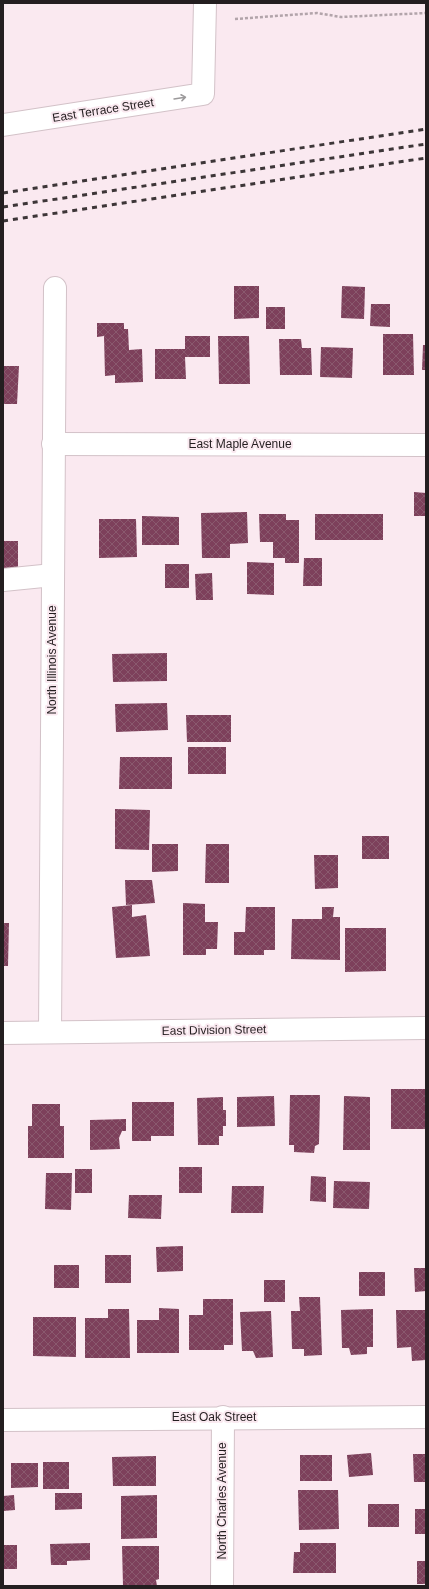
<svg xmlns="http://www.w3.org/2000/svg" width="429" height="1589" font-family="Arial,sans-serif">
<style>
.building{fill:url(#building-cross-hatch)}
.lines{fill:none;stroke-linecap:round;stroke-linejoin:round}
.minor-casing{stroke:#d3c2c8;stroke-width:24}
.path{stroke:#b2a4aa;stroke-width:2.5;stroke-dasharray:3 2;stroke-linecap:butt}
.minor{stroke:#fff;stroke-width:22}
.rail{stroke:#3d3638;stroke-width:3;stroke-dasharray:5 5;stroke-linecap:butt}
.oneway{stroke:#9c9a9b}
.labels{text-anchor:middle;stroke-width:4;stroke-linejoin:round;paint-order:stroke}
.street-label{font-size:12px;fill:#241e20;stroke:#fae9f0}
</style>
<defs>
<pattern id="building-cross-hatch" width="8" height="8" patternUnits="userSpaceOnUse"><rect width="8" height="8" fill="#7d405b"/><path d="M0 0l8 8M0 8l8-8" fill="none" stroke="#8a596e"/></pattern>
</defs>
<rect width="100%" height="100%" fill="#fae9f0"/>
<g class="building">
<polygon points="234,286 259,286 259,318 234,319"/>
<polygon points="342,286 365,287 364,319 341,318"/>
<polygon points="371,304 390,304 390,327 370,326"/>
<rect x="266" y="307" width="19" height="22"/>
<polygon points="97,323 124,323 124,329 128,329 129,350 142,349 143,382 115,383 115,375 105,376 104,336 97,337"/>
<polygon points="383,334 413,334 414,375 383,375"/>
<polygon points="185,336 210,336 210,357 185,357 186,379 155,379 155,349 185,349"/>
<polygon points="218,336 249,336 250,384 219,384"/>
<polygon points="279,339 301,339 302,348 311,348 312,375 280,375"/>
<polygon points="423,345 426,345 426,370 422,370"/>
<polygon points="321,347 353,348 352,378 320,377"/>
<polygon points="3,366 19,366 17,404 3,404"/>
<polygon points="414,492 426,493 426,516 414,516"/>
<polygon points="247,512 248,543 230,544 230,558 202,558 201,513"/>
<polygon points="259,514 286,514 286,520 299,520 299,563 285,563 285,558 273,558 273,542 260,542"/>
<rect x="315" y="514" width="68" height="26"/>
<polygon points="142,516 179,517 179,545 142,545"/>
<polygon points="99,519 136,519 137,557 99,558"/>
<rect x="3" y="541" width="15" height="34"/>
<polygon points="304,558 322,558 322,586 303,586"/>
<polygon points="247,562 274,563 274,595 247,594"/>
<rect x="165" y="564" width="24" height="24"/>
<polygon points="212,573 213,600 196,600 195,574"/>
<polygon points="167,653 167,681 113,682 112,654"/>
<polygon points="167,703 168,730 116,732 115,704"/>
<polygon points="186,715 231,715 231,742 187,742"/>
<rect x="188" y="747" width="38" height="27"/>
<polygon points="120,757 172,757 172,789 119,789"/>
<polygon points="115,809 150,810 149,850 115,849"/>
<rect x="362" y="836" width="27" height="23"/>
<polygon points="152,844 178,844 178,871 152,872"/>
<polygon points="206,844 229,844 229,883 205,883"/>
<polygon points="314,855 338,855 338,888 315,889"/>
<polygon points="125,880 152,880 155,903 126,905"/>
<polygon points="183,903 205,904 205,922 218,922 217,949 206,949 206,955 183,955"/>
<polygon points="132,905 132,917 146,915 150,956 116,958 112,907"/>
<polygon points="246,907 275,907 275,950 264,950 264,955 234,955 234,932 245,932"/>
<polygon points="322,907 334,907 333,917 340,917 340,960 291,959 292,919 322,919"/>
<polygon points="3,923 9,923 8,966 3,966"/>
<polygon points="345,928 386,928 386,971 345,972"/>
<rect x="391" y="1089" width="35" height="40"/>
<polygon points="290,1095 320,1095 319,1144 315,1146 314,1153 294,1152 294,1145 289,1145"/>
<polygon points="274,1096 275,1126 237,1127 237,1097"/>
<polygon points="344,1096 370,1097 370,1150 343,1150"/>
<polygon points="223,1097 223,1110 226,1110 226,1126 223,1126 223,1136 219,1136 219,1145 198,1145 197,1098"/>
<polygon points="132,1102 174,1102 174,1136 151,1136 151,1141 132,1141"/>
<polygon points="32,1104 60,1104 60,1126 64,1126 64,1158 28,1158 28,1126 32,1126"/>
<polygon points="126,1119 126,1131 122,1131 119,1138 120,1149 90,1150 90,1120"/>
<rect x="179" y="1167" width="23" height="26"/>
<rect x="75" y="1169" width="17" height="24"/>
<polygon points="46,1173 72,1173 71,1210 45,1209"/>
<polygon points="311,1176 326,1177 326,1202 310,1201"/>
<polygon points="334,1181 370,1182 369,1209 333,1208"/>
<polygon points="232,1186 264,1186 263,1213 231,1213"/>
<polygon points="129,1195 162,1195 161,1219 128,1218"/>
<polygon points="183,1246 183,1271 157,1272 156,1247"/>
<rect x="105" y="1255" width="26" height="28"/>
<rect x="54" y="1265" width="25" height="23"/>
<polygon points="414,1268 426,1268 426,1291 415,1292"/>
<rect x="359" y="1272" width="26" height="24"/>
<rect x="264" y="1280" width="21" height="22"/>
<polygon points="299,1297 320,1297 322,1355 304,1356 304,1349 292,1349 291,1311 300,1311"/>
<polygon points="203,1299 233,1299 233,1345 224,1345 224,1350 189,1350 189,1315 203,1315"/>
<polygon points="159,1308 179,1309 179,1353 137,1353 137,1320 159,1320"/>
<polygon points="108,1309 129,1309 130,1358 85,1358 85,1318 108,1318"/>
<polygon points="373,1309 373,1347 367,1347 367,1354 351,1355 349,1348 342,1348 341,1310"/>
<polygon points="396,1310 425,1310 426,1360 412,1361 411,1347 397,1348"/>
<polygon points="271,1311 273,1357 256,1358 253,1351 242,1351 240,1312"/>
<polygon points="33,1317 76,1317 76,1357 33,1356"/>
<polygon points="371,1453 373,1475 349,1477 347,1455"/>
<polygon points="413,1454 426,1454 426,1482 414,1482"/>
<rect x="300" y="1455" width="32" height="26"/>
<polygon points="156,1456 156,1486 113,1486 112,1457"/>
<rect x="43" y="1462" width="26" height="27"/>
<polygon points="11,1463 38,1463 38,1487 11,1488"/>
<polygon points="298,1490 338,1490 339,1529 299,1530"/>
<polygon points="55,1493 82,1493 82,1509 55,1510"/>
<polygon points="14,1495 15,1510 3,1511 3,1496"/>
<polygon points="157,1495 157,1538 121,1539 121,1496"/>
<rect x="368" y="1504" width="31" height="23"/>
<rect x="415" y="1509" width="11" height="25"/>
<polygon points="90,1543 90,1560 67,1561 67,1565 51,1565 50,1544"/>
<polygon points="300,1543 336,1543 336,1573 293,1573 294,1552 300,1552"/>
<rect x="3" y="1545" width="14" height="24"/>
<polygon points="122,1546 159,1546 159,1579 156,1580 157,1586 123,1586"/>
<rect x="417" y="1561" width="9" height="23"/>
</g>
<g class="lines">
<g class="minor-casing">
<g id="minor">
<polyline points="3,125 203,94 205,3"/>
<polyline points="53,444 426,445"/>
<polyline points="3,580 53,575"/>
<polyline points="50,1032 55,288"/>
<polyline points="3,1033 426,1028"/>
<polyline points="3,1420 426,1417"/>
<polyline points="222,1586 223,1417"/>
</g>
</g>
<polyline class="path" points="235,19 317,13 341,17 426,13"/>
<use href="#minor" class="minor"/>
<g class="rail">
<polyline points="3,193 426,129"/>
<polyline points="3,207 426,144"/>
<polyline points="3,221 426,158"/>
</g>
</g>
<defs><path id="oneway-shaft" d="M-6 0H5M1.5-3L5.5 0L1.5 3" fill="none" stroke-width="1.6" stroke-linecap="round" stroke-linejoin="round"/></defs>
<use class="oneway" href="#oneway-shaft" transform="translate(180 98) rotate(-9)"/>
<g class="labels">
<g class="street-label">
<text transform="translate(103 110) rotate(-9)" y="4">East Terrace Street</text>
<text x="240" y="448">East Maple Avenue</text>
<text transform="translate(52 660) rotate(-90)" y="4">North Illinois Avenue</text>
<text transform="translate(214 1030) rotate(-1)" y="4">East Division Street</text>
<text x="214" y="1421">East Oak Street</text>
<text transform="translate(222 1501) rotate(-90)" y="4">North Charles Avenue</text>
</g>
</g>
<rect width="429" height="1589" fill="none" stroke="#241e20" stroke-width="8"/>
</svg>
